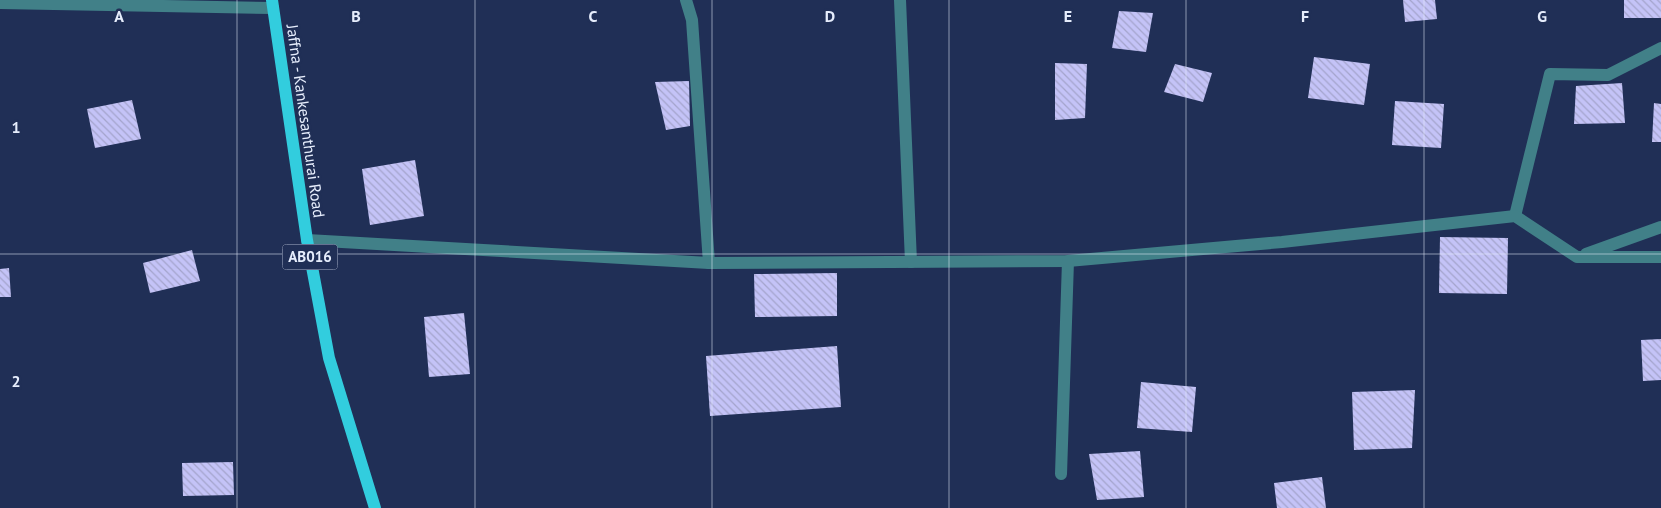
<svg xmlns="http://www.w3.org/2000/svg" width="1661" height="508" font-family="'PT Sans',sans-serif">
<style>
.building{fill:url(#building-back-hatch)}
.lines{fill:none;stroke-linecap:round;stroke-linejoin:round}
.minor{stroke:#418088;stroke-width:12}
.major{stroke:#32cdde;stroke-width:12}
.grid{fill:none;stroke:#e6edfc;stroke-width:1;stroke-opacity:0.55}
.labels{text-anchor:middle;stroke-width:5;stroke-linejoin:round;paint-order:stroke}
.shield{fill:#202f56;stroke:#abb4ca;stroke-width:1}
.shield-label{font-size:15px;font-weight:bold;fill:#e6edfc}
.street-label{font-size:16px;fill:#e6edfc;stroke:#202f56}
.grid-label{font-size:16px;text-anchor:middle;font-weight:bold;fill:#e6edfc;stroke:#202f56;stroke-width:5;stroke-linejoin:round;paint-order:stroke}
</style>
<defs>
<pattern id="building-back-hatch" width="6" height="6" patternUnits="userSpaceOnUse" patternTransform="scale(1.25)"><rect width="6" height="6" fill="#c4c3f7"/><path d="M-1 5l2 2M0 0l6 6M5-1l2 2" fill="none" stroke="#a4a4cc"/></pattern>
</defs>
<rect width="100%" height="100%" fill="#202f56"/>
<g class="building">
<polygon points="1403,0 1435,0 1437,19 1405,22"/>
<rect x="1624" y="0" width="37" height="18"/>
<polygon points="1119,11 1153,13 1146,52 1112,48"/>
<polygon points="1314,57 1370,64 1364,105 1308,98"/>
<polygon points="1055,63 1087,64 1085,118 1055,120"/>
<polygon points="1175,64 1212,73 1203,102 1164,92"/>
<polygon points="689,81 690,126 666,130 655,82"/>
<polygon points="1622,83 1625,123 1574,124 1576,86"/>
<polygon points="132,100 141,139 95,148 87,109"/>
<polygon points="1395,101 1444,104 1441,148 1392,145"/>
<polygon points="1654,103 1661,104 1661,142 1652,142"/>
<polygon points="415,160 424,216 370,225 362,169"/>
<polygon points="1440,237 1508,238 1507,294 1439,293"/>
<polygon points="192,250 200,281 150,293 143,263"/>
<polygon points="9,268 11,297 0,297 0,269"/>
<polygon points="837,273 837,316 755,317 754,274"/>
<polygon points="464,313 470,374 429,377 424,317"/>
<polygon points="1661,339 1661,380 1643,381 1641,340"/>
<polygon points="837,346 841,407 710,416 706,356"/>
<polygon points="1141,382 1196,387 1192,432 1137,428"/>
<polygon points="1415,390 1412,448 1354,450 1352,392"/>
<polygon points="1140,451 1144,497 1097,500 1089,454"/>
<polygon points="233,462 234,495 183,496 182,463"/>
<polygon points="1322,477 1326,508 1277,508 1274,483"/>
</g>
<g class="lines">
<g class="minor">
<polyline points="686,0 692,20 709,263"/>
<polyline points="900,0 911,262"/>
<polyline points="0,3 273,8"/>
<polyline points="1515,216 1550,74 1608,75 1661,48"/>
<polyline points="307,240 709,263 1068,261 1282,242 1515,216 1577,257 1661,257"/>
<polyline points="1586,254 1661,227"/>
<polyline points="1061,474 1068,261"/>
</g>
<polyline class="major" points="272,0 307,240 329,358 375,508"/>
</g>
<path class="grid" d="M237,0V508M475,0V508M712,0V508M949,0V508M1186,0V508M1424,0V508M0,254H1661"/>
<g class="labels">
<rect class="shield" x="282.5" y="244.5" width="55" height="25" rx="4"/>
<g class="shield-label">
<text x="310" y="262">AB016</text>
</g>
<g class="street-label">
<text transform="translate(306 121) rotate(82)" y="6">Jaffna - Kankesanthurai Road</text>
</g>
</g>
<g class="grid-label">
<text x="119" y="22">A</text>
<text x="356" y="22">B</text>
<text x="593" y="22">C</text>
<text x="830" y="22">D</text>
<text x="1068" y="22">E</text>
<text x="1305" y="22">F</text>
<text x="1542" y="22">G</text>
<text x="16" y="133">1</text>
<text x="16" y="387">2</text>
</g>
</svg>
